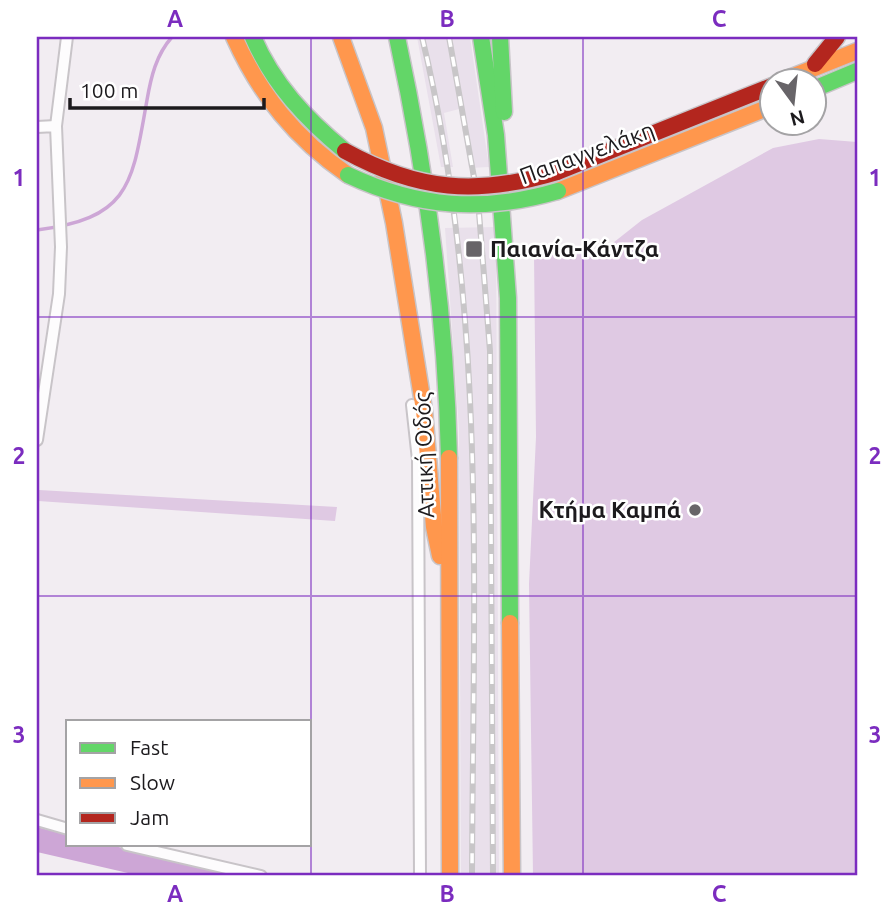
<svg xmlns="http://www.w3.org/2000/svg" width="894" height="913" font-family="Ubuntu,sans-serif">
<style>
.built{fill:#e9e0eb}
.green{fill:#dfc9e3}
.water{fill:#cda6d6}
.lines{fill:none;stroke-linecap:round;stroke-linejoin:round}
.stream{stroke:#cda6d6;stroke-width:3.5}
.street-casing{stroke:#c8c4c8;stroke-width:14}
.fast-casing{stroke:#c8c4c8;stroke-width:19}
.slow-casing{stroke:#c8c4c8;stroke-width:19}
.jam-casing{stroke:#c8c4c8;stroke-width:19}
.street{stroke:#fdfcfd;stroke-width:10}
.fast{stroke:#63d668;stroke-width:16}
.slow{stroke:#ff974d;stroke-width:16}
.jam{stroke:#b3261e;stroke-width:16}
.rail-casing{stroke:#c8c6c8;stroke-width:6}
.rail{stroke:#fff;stroke-width:3.5;stroke-dasharray:10;stroke-linecap:butt}
.fast-bridge-casing{stroke:#c8c4c8;stroke-width:19;stroke-linecap:butt}
.jam-bridge-casing{stroke:#c8c4c8;stroke-width:19;stroke-linecap:butt}
.fast-bridge{stroke:#63d668;stroke-width:16}
.jam-bridge{stroke:#b3261e;stroke-width:16}
.grid{fill:none;stroke:#7b2cbf;stroke-width:2;stroke-opacity:0.55}
.poi-dot{fill:#676468;stroke:#fff;stroke-width:2.5}
.labels{text-anchor:middle;stroke-width:5;stroke-linejoin:round;paint-order:stroke}
.street-label{font-size:23px;fill:#1c1a1d;stroke:#fff}
.poi-label{font-size:23px;font-weight:bold;fill:#1c1a1d;stroke:#fff;text-anchor:start}
.neatline{fill:none;stroke:#7b2cbf;stroke-width:2.5}
.grid-label{font-size:23px;text-anchor:middle;font-weight:bold;fill:#7b2cbf}
</style>
<rect width="100%" height="100%" fill="#f2edf2"/>
<g class="built">
<polygon points="417,37 470,37 489,167 469,168 459,109 444,113 453,167 441,167"/>
<polygon points="496,227 499,876 461,876 459,430 445,228"/>
</g>
<g class="green">
<polygon points="819,139 857,142 857,876 533,876 529,584 536,437 534,255 599,254 642,220 773,148"/>
<polygon points="39,490 337,507 335,521 38,501"/>
</g>
<polygon class="water" points="37,827 68,835 68,845 110,845 225,872 225,876 141,876 37,852"/>
<g class="lines">
<path class="stream" d="M37,230C131,218 132,184 147,100C151,77 156,55 172,37"/>
<g class="street-casing">
<g id="street">
<polyline points="56,126 67,37"/>
<polyline points="37,127 56,126 61,247 59,294 37,440"/>
<polyline points="412,405 418,460 420,876"/>
<polyline points="37,820 68,829"/>
<polyline points="127,845 261,876"/>
</g>
</g>
<g class="fast-casing">
<g id="fast">
<path d="M253,37C273,84 306,119 345,151"/>
<path d="M397,37C427,176 446,315 449,458"/>
<polyline points="481,37 496,135 508,298 510,623"/>
<polyline points="500,37 504,112"/>
<polyline points="814,89 857,71"/>
</g>
</g>
<g class="slow-casing">
<g id="slow">
<path d="M234,37C260,95 296,139 348,175"/>
<polyline points="341,37 374,128 394,223 424,410 434,527 440,556"/>
<polyline points="784,80 857,51"/>
<polyline points="558,191 772,106"/>
<polyline points="449,458 450,876"/>
<polyline points="510,623 512,876"/>
</g>
</g>
<g class="jam-casing">
<g id="jam">
<polyline points="815,64 837,37"/>
<polyline points="557,172 772,86"/>
</g>
</g>
<use href="#street" class="street"/>
<use href="#fast" class="fast"/>
<use href="#slow" class="slow"/>
<use href="#jam" class="jam"/>
<g class="rail-casing">
<g id="rail">
<path d="M422,37C488,310 473,597 472,876"/>
<polyline points="449,37 478,200 490,351 493,876"/>
</g>
</g>
<use href="#rail" class="rail"/>
<g class="fast-bridge-casing">
<path id="fast-bridge" d="M348,175C418,208 483,213 558,191"/>
</g>
<g class="jam-bridge-casing">
<path id="jam-bridge" d="M345,151C418,191 477,196 557,172"/>
</g>
<use href="#fast-bridge" class="fast-bridge"/>
<use href="#jam-bridge" class="jam-bridge"/>
</g>
<path class="grid" d="M311,37V876M583,37V876M37,317H857M37,596H857"/>
<g class="poi-dot">
<rect x="465" y="240" width="18" height="18" rx="3.5"/>
<circle cx="695" cy="510" r="7"/>
</g>
<g class="labels">
<g class="street-label">
<text transform="translate(587 153) rotate(-20)" y="8">Παπαγγελάκη</text>
<text transform="translate(424 455) rotate(-92)" y="8">Αττική Οδός</text>
</g>
<g class="poi-label">
<text x="490" y="257">Παιανία-Κάντζα</text>
<text x="681" y="518" text-anchor="end">Kτήμα Καμπά</text>
</g>
</g>
<rect width="894" height="913" fill="none" stroke="#ffffff" stroke-width="77"/>
<rect x="66" y="720" width="245" height="126" fill="#ffffff" stroke="#a4a3a5" stroke-width="2"/>
<rect x="80" y="743" width="35" height="10" fill="#63d668" stroke="#a4a3a5" stroke-width="2"/>
<text x="130" y="755" font-size="21" fill="#1c1a1d">Fast</text>
<rect x="80" y="778" width="35" height="10" fill="#ff974d" stroke="#a4a3a5" stroke-width="2"/>
<text x="130" y="790" font-size="21" fill="#1c1a1d">Slow</text>
<rect x="80" y="813" width="35" height="10" fill="#b3261e" stroke="#a4a3a5" stroke-width="2"/>
<text x="130" y="825" font-size="21" fill="#1c1a1d">Jam</text>
<g transform="translate(793 102) rotate(165)"><circle r="33" fill="#ffffff" stroke="#a4a3a5" stroke-width="2"/>
<path d="M0-5L12 26L0 18L-12 26Z" fill="#676468"/>
<text y="-10" font-size="19" font-weight="bold" text-anchor="middle" fill="#1c1a1d">N</text>
</g>
<path d="M70 98v10h194v-10" fill="none" stroke="#1c1a1d" stroke-width="3.5"/>
<text x="80" y="98" font-size="21" fill="#1c1a1d" stroke="#ffffff" stroke-width="5" paint-order="stroke">100 m</text>
<rect x="38" y="38" width="818" height="836" class="neatline"/>
<g class="grid-label">
<text x="175" y="27">A</text>
<text x="447" y="27">B</text>
<text x="719" y="27">C</text>
<text x="19" y="186">1</text>
<text x="875" y="186">1</text>
<text x="19" y="464">2</text>
<text x="875" y="464">2</text>
<text x="19" y="743">3</text>
<text x="875" y="743">3</text>
<text x="175" y="902">A</text>
<text x="447" y="902">B</text>
<text x="719" y="902">C</text>
</g>
</svg>
